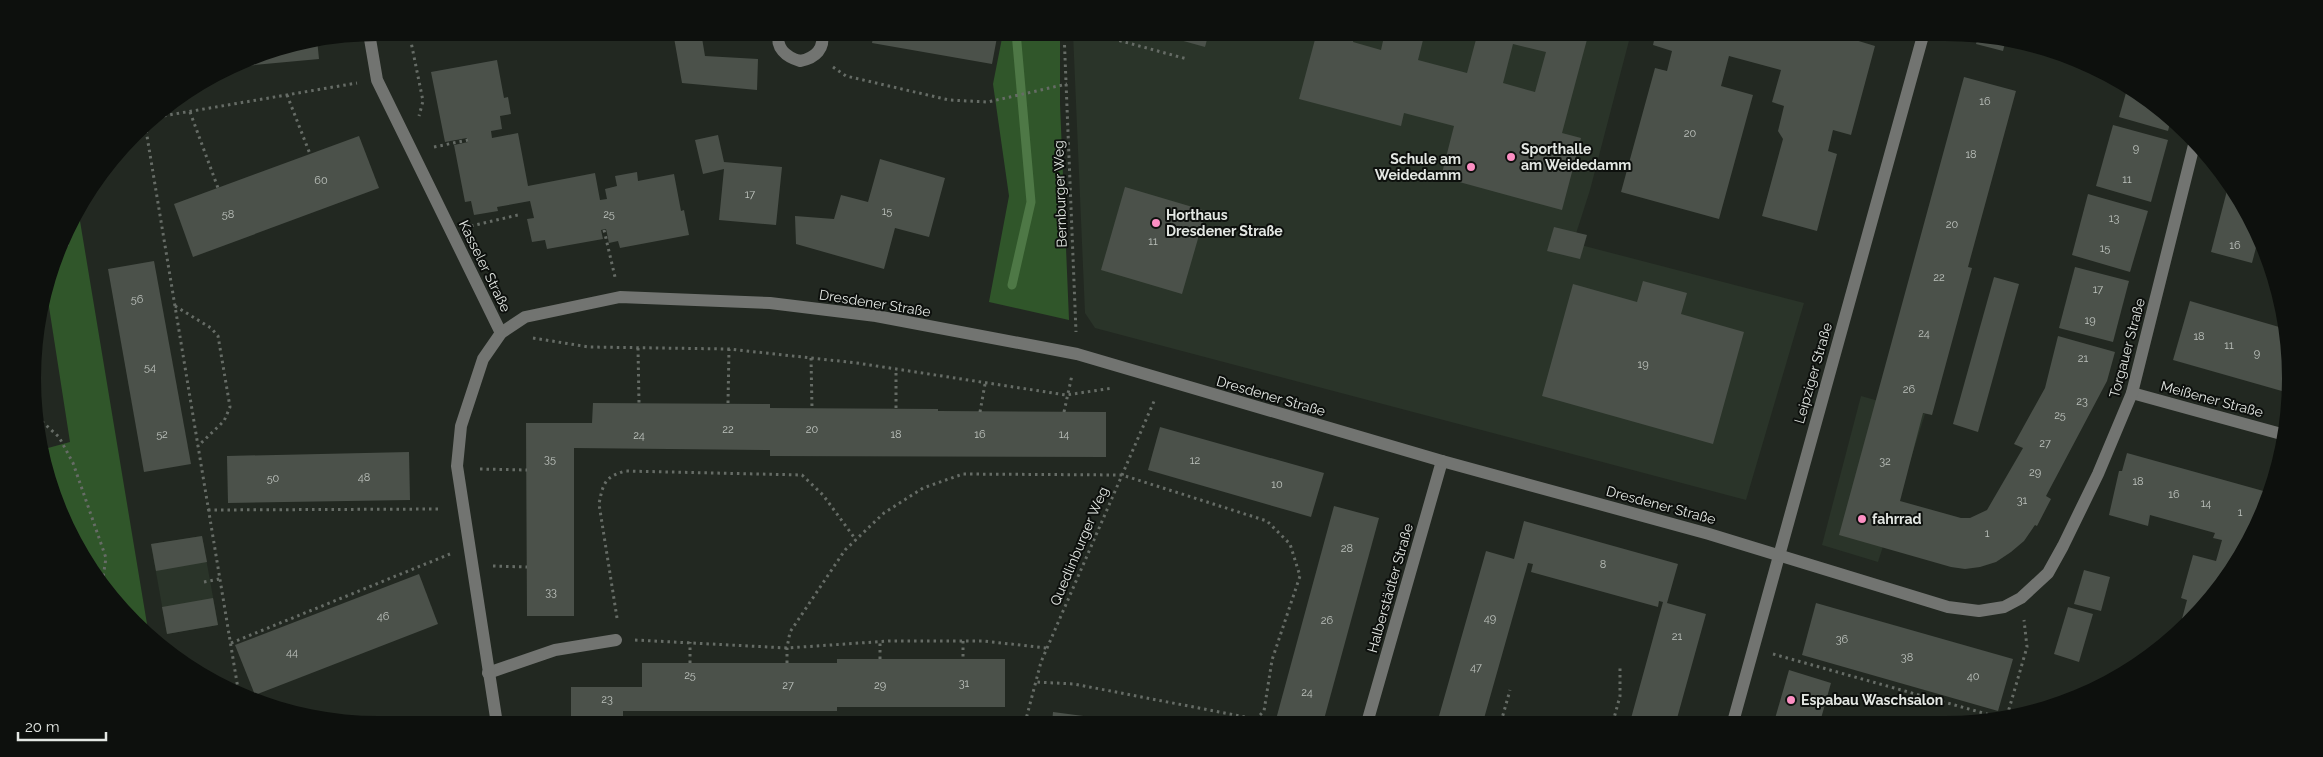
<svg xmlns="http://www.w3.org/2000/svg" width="2323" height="757" font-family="Raleway,sans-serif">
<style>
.built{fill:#2a3429}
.green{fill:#30562a}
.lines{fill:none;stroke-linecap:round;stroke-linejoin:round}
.stream{stroke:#4e7846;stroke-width:9}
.building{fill:#4b514a;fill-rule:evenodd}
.path{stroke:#666c66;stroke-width:3;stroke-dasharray:2.5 4;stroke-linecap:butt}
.minor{stroke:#727471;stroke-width:12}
.poi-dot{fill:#fc8fc3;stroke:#0d100d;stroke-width:2}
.labels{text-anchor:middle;stroke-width:4;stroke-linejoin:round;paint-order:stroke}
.number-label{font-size:11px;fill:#bdc2bd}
.poi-label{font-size:14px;font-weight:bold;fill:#e3e7e3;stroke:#0d100d;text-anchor:start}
.street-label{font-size:14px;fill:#e3e7e3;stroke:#0d100d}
</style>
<rect width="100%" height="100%" fill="#222821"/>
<g class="built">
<polygon points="1073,33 1631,33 1590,190 1573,243 1804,303 1746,500 1095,328 1085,313"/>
<polygon points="1861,396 1925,414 1878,562 1822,545"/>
<polygon points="202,536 218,625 167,634 151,544"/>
</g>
<g class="green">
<polygon points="1003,33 1060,33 1060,104 1069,320 989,302 1009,196 993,84"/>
<polygon points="78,209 149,636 134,623 91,571 52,484 48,448 70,442 47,294 68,225"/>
</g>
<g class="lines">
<polyline class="stream" points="1012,285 1031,202 1016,32"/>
</g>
<g class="building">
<polygon points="434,32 473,32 473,34 435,40"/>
<polygon points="673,32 701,32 705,56 758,59 757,90 682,83"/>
<polygon points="874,32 998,32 992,64 872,43"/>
<polygon points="1151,32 1209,32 1205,47"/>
<path d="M1317,32H1355L1353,42L1381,50L1385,32H1425L1418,60L1467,73L1478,32H1589L1562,133L1581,138L1562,210L1441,177L1454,126L1404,113L1401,126L1299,99ZM1513,44L1546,52L1535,92L1503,83Z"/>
<polygon points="1656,32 1781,32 1791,35 1792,32 1829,32 1875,46 1851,135 1833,130 1828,151 1837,154 1817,231 1762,216 1783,139 1778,131 1784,106 1772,102 1781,70 1729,56 1721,86 1753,95 1719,219 1621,192 1655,68 1667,71 1672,51 1653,45"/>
<polygon points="1978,36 2006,39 2003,51 1976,44"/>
<polygon points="311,39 317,39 319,59 234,67 246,59"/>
<polygon points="497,60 504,98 508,97 511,114 500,116 502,129 491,131 492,138 518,133 528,186 595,173 600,200 607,199 605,189 617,186 615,176 637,172 638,181 674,174 681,211 684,210 689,235 620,248 618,241 609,243 606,229 601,230 603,239 547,249 545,240 532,242 527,219 534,218 530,201 497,207 498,211 474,215 471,201 465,202 454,145 468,142 467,138 445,142 431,72"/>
<polygon points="1964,77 2016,91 1968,267 1972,268 1932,415 1923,413 1900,501 1961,518 1970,518 1987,510 2023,448 2014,444 2045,388 2058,336 2115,352 2107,381 2046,496 2051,499 2037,526 2035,525 2024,541 2011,552 1996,562 1980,567 1965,569 1951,567 1839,535"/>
<polygon points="2128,86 2171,119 2168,131 2119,117"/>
<polygon points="2113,125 2168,140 2151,202 2096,186"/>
<polygon points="718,135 724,162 782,167 776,225 719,220 724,169 703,174 695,140"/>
<polygon points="359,136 379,188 193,257 174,204"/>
<polygon points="880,159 945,178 929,237 895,228 884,269 796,244 795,216 834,219 841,195 868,202"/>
<polygon points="2229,183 2259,236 2252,263 2211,252"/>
<polygon points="1125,187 1206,211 1182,294 1101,270"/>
<polygon points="2088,194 2148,211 2130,272 2072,255"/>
<polygon points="1554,227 1587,235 1580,259 1547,251"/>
<polygon points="154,261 191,464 144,472 108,269"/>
<polygon points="2075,267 2129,281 2113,342 2059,328"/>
<polygon points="1994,277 2019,284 1978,432 1953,424"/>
<polygon points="1643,281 1687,293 1681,314 1744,332 1713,444 1542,396 1573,284 1637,302"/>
<polygon points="2190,301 2286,329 2290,379 2289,393 2173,360"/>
<polygon points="593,403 770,404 770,408 938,409 938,411 1106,412 1106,457 770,456 770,450 574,448 574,616 527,616 526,423 592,423"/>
<polygon points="1160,427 1324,473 1311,517 1148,470"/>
<polygon points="409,452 410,500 228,503 227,456"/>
<polygon points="2127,453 2267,492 2244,551 2189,623 2172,635 2174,628 2179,630 2187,600 2181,598 2193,555 2216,561 2222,540 2213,538 2215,533 2150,515 2148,526 2109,515 2119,471 2122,471"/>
<polygon points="1334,506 1379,518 1323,723 1275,723"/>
<polygon points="1524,521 1678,564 1667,603 1706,614 1676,722 1630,722 1663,602 1659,601 1658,607 1531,572 1533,564 1528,563 1483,722 1437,723 1486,551 1514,559"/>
<polygon points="202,536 207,562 156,571 151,544"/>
<polygon points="2084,570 2110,577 2101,611 2074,604"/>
<polygon points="419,574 438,624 255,695 235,645"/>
<polygon points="213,598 218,625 167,634 162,607"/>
<polygon points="1816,603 2013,659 1998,711 1802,655"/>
<polygon points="2068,607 2093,614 2079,662 2054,654"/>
<polygon points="837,659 1005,659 1005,707 837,707 837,711 623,711 623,724 571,724 571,687 642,687 642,663 837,663"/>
<polygon points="1789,670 1831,683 1820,722 1774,722"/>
<polygon points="1053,712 1129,722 1129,723 1052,723"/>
</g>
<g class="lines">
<g class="path">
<polyline points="409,32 423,101 419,116"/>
<polyline points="1064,32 1076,332"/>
<polyline points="1088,32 1187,59"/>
<polyline points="833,67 846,76 949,100 988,102 1067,84"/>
<polyline points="287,95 310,154"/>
<polyline points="190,112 218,188"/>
<polyline points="151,118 357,83"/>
<polyline points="145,124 239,695"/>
<polyline points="434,147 468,140"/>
<polyline points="471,226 518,215"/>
<polyline points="604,230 615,277"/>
<polyline points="61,250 67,245 66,232"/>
<polyline points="175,306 211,328 218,336 230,407 224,421 198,446"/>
<polyline points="533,338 589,347 729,349 857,363 1066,395 1113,388"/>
<polyline points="638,348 639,403"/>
<polyline points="811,358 812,408"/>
<polyline points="728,403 729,349"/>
<polyline points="896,408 896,369"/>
<polyline points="980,412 985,384"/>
<polyline points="1064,412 1072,375"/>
<polyline points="37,417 59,437 73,463 106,558 102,584"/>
<polyline points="480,469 527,470"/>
<polyline points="208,510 442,509"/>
<polyline points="493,566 527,567"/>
<polyline points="204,582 219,579"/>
<path d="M617,618L599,504C603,483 605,477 625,471L802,475L823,495L856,540"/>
<polyline points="635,640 787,648 889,641 983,641 1047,648"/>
<polyline points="963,641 963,659"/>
<polyline points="231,643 450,554"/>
<polyline points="1773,654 2001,718"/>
<polyline points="880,659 880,642"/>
<polyline points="690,663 690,642"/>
<polyline points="787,663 787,648 790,632 845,550 884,513 923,488 963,474 1122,475 1267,521 1290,544 1300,576 1272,660 1264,711 1256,719 1074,684 1036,682"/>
<polyline points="2007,716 2027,647 2024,620"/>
<polyline points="1501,722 1510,690"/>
<polyline points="1613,722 1620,696 1620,666"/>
<polyline points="1025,723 1041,662 1155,399"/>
<polyline points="911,724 944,722 947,723"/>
</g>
<g class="minor">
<path d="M779,32C775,48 786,57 800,61C816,58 825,49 822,32"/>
<polyline points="369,33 377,80 501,333"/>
<polyline points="2132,393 2285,435"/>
<polyline points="488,673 555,650 616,640"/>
<polyline points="1733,722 1924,32"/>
<polyline points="1367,723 1442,461"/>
<polyline points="497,724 457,466 461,426 483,359 501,333 525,317 620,297 770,303 876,316 1077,354 1442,461 1709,534 1948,607 1979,611 2004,607 2021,598 2048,573 2063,546 2098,474 2132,393 2195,141"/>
</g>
</g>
<g class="poi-dot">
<circle cx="1511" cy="157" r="5"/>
<circle cx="1471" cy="167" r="5"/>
<circle cx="1156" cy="223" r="5"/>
<circle cx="1862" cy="519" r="5"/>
<circle cx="1791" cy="700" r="5"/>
</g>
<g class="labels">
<g class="number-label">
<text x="1985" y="105">16</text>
<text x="1690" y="137">20</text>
<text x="2136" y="152">9</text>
<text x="1971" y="158">18</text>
<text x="2127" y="183">11</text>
<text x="321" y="184">60</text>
<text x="750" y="198">17</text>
<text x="887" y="215">15</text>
<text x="228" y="218">58</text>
<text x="609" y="218">25</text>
<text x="2114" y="222">13</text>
<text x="1952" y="228">20</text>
<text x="1153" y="245">11</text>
<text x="2235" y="249">16</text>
<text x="2105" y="252">15</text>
<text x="1939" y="281">22</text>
<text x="2098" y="293">17</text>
<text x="137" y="303">56</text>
<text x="2090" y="324">19</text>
<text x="1924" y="337">24</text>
<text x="2199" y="340">18</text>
<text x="2229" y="349">11</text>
<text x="2257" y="357">9</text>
<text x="2083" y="362">21</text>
<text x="1643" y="368">19</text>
<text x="150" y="371">54</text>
<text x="1909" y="393">26</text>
<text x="2082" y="405">23</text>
<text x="2060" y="419">25</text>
<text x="728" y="433">22</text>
<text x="812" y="433">20</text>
<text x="162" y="438">52</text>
<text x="896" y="438">18</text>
<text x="980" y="438">16</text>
<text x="1064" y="438">14</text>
<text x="639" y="439">24</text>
<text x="2045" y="447">27</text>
<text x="550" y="463">35</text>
<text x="1195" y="464">12</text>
<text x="1885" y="465">32</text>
<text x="2035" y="476">29</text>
<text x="364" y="481">48</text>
<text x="273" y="482">50</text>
<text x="2138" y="485">18</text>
<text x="1277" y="488">10</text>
<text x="2174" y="498">16</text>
<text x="2022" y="504">31</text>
<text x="2206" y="507">14</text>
<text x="2240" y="516">1</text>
<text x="1987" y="537">1</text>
<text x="1347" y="552">28</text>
<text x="1603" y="568">8</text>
<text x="551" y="596">33</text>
<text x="383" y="620">46</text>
<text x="1490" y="622">49</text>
<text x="1327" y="624">26</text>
<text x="1677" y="640">21</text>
<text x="1842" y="643">36</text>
<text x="292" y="656">44</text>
<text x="1907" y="661">38</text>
<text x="1476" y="671">47</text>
<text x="690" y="679">25</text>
<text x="1973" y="680">40</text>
<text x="964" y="687">31</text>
<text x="788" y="689">27</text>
<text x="880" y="689">29</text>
<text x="1307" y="696">24</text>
<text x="607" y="703">23</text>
</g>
<g class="poi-label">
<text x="1521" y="154">Sporthalle<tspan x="1521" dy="16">am Weidedamm</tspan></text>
<text x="1461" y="164" text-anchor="end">Schule am<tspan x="1461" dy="16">Weidedamm</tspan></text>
<text x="1166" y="220">Horthaus<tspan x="1166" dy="16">Dresdener Straße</tspan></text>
<text x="1872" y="524">fahrrad</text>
<text x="1801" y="705">Espabau Waschsalon</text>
</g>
<g class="street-label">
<text transform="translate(1060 194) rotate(-92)" y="5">Bernburger Weg</text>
<text transform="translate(485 266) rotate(64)" y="5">Kasseler Straße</text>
<text transform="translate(875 303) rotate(9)" y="5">Dresdener Straße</text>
<text transform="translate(2127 348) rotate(-75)" y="5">Torgauer Straße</text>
<text transform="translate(1813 373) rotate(-74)" y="5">Leipziger Straße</text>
<text transform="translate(1271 396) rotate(16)" y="5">Dresdener Straße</text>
<text transform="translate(2212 399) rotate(15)" y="5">Meißener Straße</text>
<text transform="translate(1661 505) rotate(15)" y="5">Dresdener Straße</text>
<text transform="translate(1079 546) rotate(-67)" y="5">Quedlinburger Weg</text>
<text transform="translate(1390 588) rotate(-74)" y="5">Halberstädter Straße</text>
</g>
</g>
<path d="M0 0H2323V757H0ZM378 41H1945A337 337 0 0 1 2282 378V379A337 337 0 0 1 1945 716H378A337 337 0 0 1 41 379V378A337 337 0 0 1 378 41Z" fill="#0d100d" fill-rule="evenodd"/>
<path d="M18 732v8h88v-8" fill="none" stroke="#e3e7e3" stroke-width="2.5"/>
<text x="25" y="732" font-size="15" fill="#e3e7e3" stroke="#0d100d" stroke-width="4" paint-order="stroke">20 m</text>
</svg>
